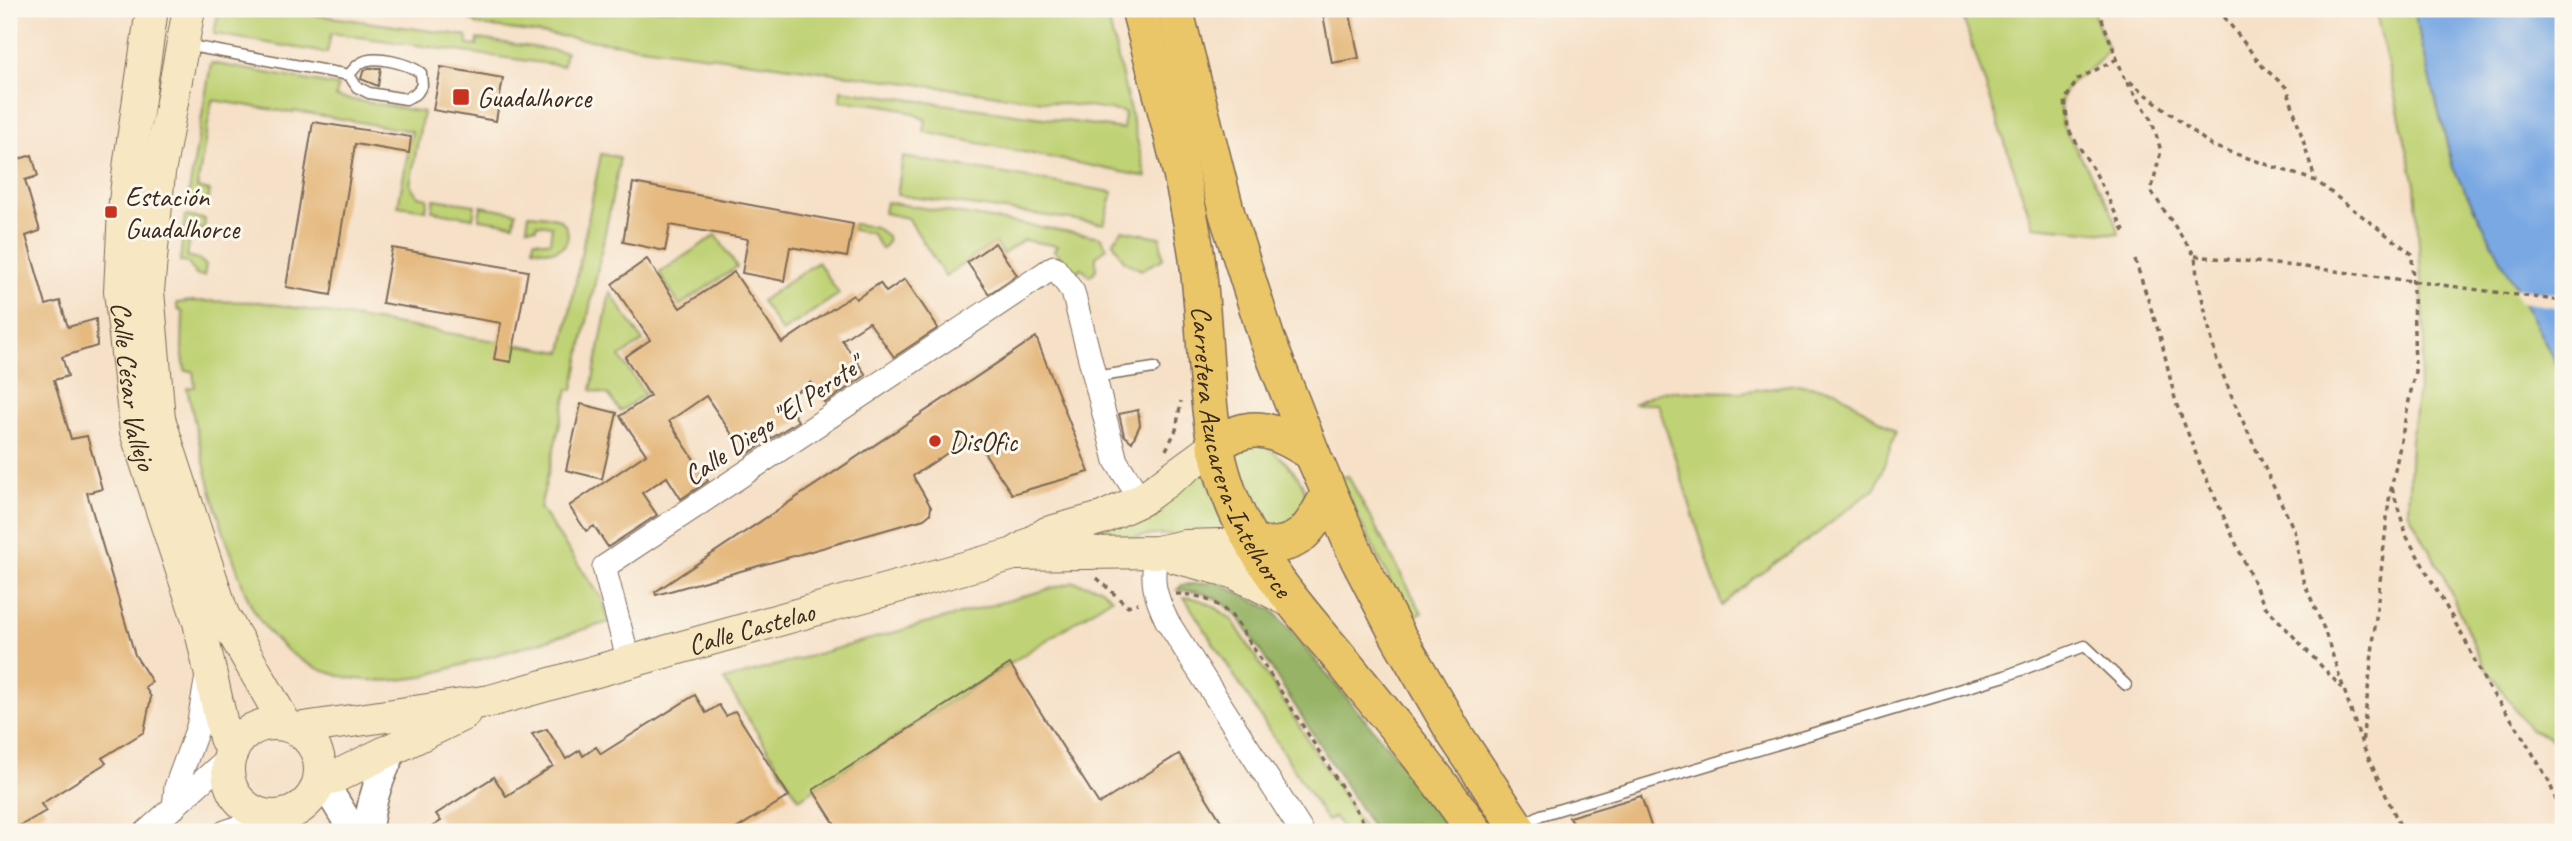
<svg xmlns="http://www.w3.org/2000/svg" width="2572" height="841" font-family="Caveat,sans-serif">
<style>
.green{fill:#bfd275;stroke:#7d7e4a;stroke-width:2}
.forest{fill:#97b466;stroke:#696f42;stroke-width:2}
.water{fill:#79a8e3;stroke:#5a6980;stroke-width:2}
.pier{fill:#f6e0c7}
.building{fill:#e5b97f}
.lines{fill:none;stroke-linecap:round;stroke-linejoin:round}
.service-casing{stroke:#7c6a59;stroke-width:13}
.minor-casing{stroke:#7c6a59;stroke-width:25}
.tertiary-casing{stroke:#7c6a59;stroke-width:31}
.secondary-casing{stroke:#7c6a59;stroke-width:34}
.primary-casing{stroke:#7c6a59;stroke-width:38}
.path{stroke:#7c6a59;stroke-width:3.5;stroke-dasharray:5 5;stroke-linecap:butt}
.service{stroke:#fff;stroke-width:10}
.minor{stroke:#fff;stroke-width:23}
.tertiary{stroke:#fff;stroke-width:28}
.secondary{stroke:#f7e8c3;stroke-width:32}
.primary{stroke:#ebc669;stroke-width:35}
.path-bridge{stroke:#7c6a59;stroke-width:3.5;stroke-dasharray:5 5;stroke-linecap:butt}
.poi-dot{fill:#c8321e;stroke:#fbf7ec;stroke-width:2.5}
.labels{text-anchor:middle;stroke-width:6;stroke-linejoin:round;paint-order:stroke}
.poi-label{font-size:28px;fill:#3b2a1e;stroke:#fbf7ec;text-anchor:start}
.street-label{font-size:28px;fill:#3b2a1e;stroke:#fbf7ec}
</style>
<rect width="100%" height="100%" fill="#fbf7ec"/>
<filter id="ink" filterUnits="userSpaceOnUse"><feTurbulence type="fractalNoise" baseFrequency=".0143" numOctaves="2"/><feDisplacementMap in="SourceGraphic" scale="14" xChannelSelector="R" yChannelSelector="G"/><feConvolveMatrix kernelMatrix="1 2 1 2 8 2 1 2 1" color-interpolation-filters="sRGB"/></filter>
<filter id="wash" filterUnits="userSpaceOnUse"><feTurbulence type="fractalNoise" baseFrequency=".00686" numOctaves="4" result="noise"/><feDisplacementMap in="SourceGraphic" scale="28" xChannelSelector="R" yChannelSelector="G"/><feGaussianBlur stdDeviation="1.57" result="paint"/><feColorMatrix in="noise" values="0 0 0 0 0 0 0 0 0 0 0 0 0 0 0 0 0 1.4 0 .05"/><feComposite in="paint" operator="in"/></filter>
<g filter="url(#wash)">
<rect width="100%" height="100%" fill="#f6e0c7"/>
<g class="green">
<polygon points="219,9 273,9 467,36 468,45 477,46 478,39 566,52 563,66 331,33 327,53 214,34"/>
<path d="M455,9H1106L1146,177L924,132L926,120C892,102 876,105 840,101L841,90L1123,129L1125,112L478,25Z"/>
<path d="M1960,9H2092L2108,49C2091,81 2051,74 2063,126L2110,208L2119,234L2033,226Z"/>
<polygon points="2375,9 2413,9 2453,168 2563,377 2563,744 2530,729 2482,663 2442,573 2408,511 2411,439 2425,340 2415,184"/>
<polygon points="211,63 338,86 336,97 423,112 410,185 418,196 428,198 426,210 398,206 412,131 294,111 293,113 212,100 197,188 210,191 208,201 188,198"/>
<path d="M601,154L619,157V164L573,390L568,389L540,508L602,599L609,622L421,677C352,689 287,672 252,607C244,592 239,574 233,557C211,502 200,445 187,388L195,387L193,371H185L182,348L183,313L177,308V303L192,301L260,302L562,352Z"/>
<polygon points="903,157 1113,192 1104,224 897,195"/>
<polygon points="434,199 475,205 473,218 432,211"/>
<polygon points="886,202 1101,237 1107,248 1096,256 1096,270 1090,276 1081,268 1074,274 1054,250 1058,246 1023,240 1003,254 995,243 945,276 908,218 884,213"/>
<polygon points="481,206 516,212 514,224 479,219"/>
<path d="M529,214C538,215 550,215 558,219C571,225 572,246 556,250C549,252 539,249 533,248L534,240L550,242L552,226L537,224L536,228L527,227Z"/>
<polygon points="185,216 205,219 204,230 191,229 187,256 198,259 206,265 204,276 196,275 188,263 180,262"/>
<polygon points="853,224 875,227 887,236 888,242 882,249 871,233 852,230"/>
<polygon points="1122,230 1160,237 1163,259 1141,270 1124,261 1113,242"/>
<polygon points="716,235 737,267 680,305 659,273"/>
<polygon points="818,262 839,294 782,332 761,301"/>
<polygon points="610,292 643,341 620,357 645,394 620,411 609,395 591,390"/>
<polygon points="1796,384 1835,390 1896,432 1876,487 1818,533 1753,579 1722,606 1658,404 1633,404 1662,391 1741,392"/>
<path d="M1260,442C1278,454 1314,482 1304,508C1302,515 1296,522 1292,527L1261,531L1231,452Z"/>
<polygon points="1203,467 1227,533 1154,535 1069,544"/>
<polygon points="1348,476 1422,613 1408,617 1339,478"/>
<polygon points="1074,582 1100,588 1112,598 799,799 724,680"/>
<path d="M1184,597C1204,598 1218,608 1233,621L1366,832H1343L1344,831L1335,817L1327,821Z"/>
</g>
<path class="forest" d="M1217,582L1273,610L1435,803L1454,832H1375L1238,616C1218,597 1205,591 1177,590L1182,585Z"/>
<polygon class="water" points="2413,9 2560,9 2563,22 2563,377 2453,168"/>
<polygon class="pier" points="2511,287 2563,294 2563,308 2520,302"/>
<g id="blocks">
<g class="building">
<polygon points="1322,9 1349,9 1359,58 1332,63"/>
<polygon points="441,67 503,78 496,121 433,110"/>
<polygon points="369,68 381,68 378,86 361,79 363,72"/>
<polygon points="313,122 411,137 409,153 355,144 331,295 286,287"/>
<polygon points="32,155 38,176 25,180 40,231 26,236 46,305 60,301 68,327 96,319 97,346 62,357 68,376 54,380 71,439 87,436 102,489 87,493 135,655 152,682 145,687 151,697 144,732 102,758 106,763 41,804 46,811 9,832 9,162"/>
<polygon points="633,183 853,224 847,257 790,247 784,281 742,273 748,239 670,225 665,251 623,242"/>
<polygon points="995,243 1017,275 989,294 967,262"/>
<polygon points="392,248 528,271 511,362 494,359 501,323 382,303"/>
<polygon points="647,259 680,308 734,272 782,343 853,295 856,299 880,283 886,292 905,279 938,328 894,357 869,322 842,340 866,375 825,403 811,382 785,400 798,421 746,455 706,396 684,411 669,421 708,481 681,499 667,477 642,493 657,515 608,547 594,526 586,531 569,506 646,454 620,416 650,396 625,357 650,340 612,284"/>
<polygon points="1036,337 1089,472 1012,494 973,436 913,476 931,507 930,514 924,519 656,595 655,592"/>
<polygon points="581,404 617,413 602,479 566,470"/>
<polygon points="1138,410 1140,425 1132,442 1124,435 1119,414"/>
<polygon points="1010,664 1099,804 1179,754 1228,832 840,832 813,790"/>
<polygon points="695,695 706,713 719,705 726,716 735,711 789,796 731,832 424,832 441,821 436,814 494,777 506,796 553,766 532,734 547,729 566,759 580,750 583,756 596,747 601,754"/>
<polygon points="1641,796 1653,832 1579,832 1569,817"/>
</g>
</g>
</g>
<g filter="url(#ink)">
<use href="#blocks" fill-opacity="0" stroke="#7c6a59" stroke-width="2"/>
<g class="lines">
<g class="service-casing">
<g id="service">
<path d="M185,45L349,75L357,87L369,93L406,99L417,93L422,85L421,73C409,64 374,54 361,63C357,65 352,71 349,75"/>
<polyline points="1094,377 1154,368"/>
<polyline points="1522,825 1541,815 2005,676 2085,646 2126,685"/>
</g>
</g>
<g class="minor-casing">
<g id="minor">
<path d="M1157,552C1150,580 1155,596 1167,621L1302,832"/>
<polyline points="629,662 604,567 1054,267 1073,292 1116,461 1141,500"/>
<polyline points="174,808 176,787 198,727 207,676"/>
<polyline points="146,832 229,757"/>
<polyline points="225,832 270,816"/>
</g>
</g>
<g class="tertiary-casing">
<g id="tertiary">
<polyline points="318,785 330,793 354,832"/>
<path d="M368,832C370,801 380,777 393,749"/>
</g>
</g>
<g class="secondary-casing">
<g id="secondary">
<path id="s1" d="M152,9L130,161L124,210L120,291L136,432L199,622L225,738L232,752"/>
<polyline points="189,9 159,173 148,291 159,419 223,615 286,725"/>
<polyline points="1014,554 1157,552 1185,546 1254,544"/>
<polyline points="1175,557 1233,572 1294,603"/>
<circle cx="274" cy="770" r="46"/>
<path id="s2" d="M296,729L490,701L1014,554L1047,533L1102,518L1141,500L1215,446"/>
<polyline points="319,780 335,777 464,714"/>
</g>
</g>
<g class="primary-casing">
<g id="primary">
<path id="s3" d="M1139,9C1159,87 1182,166 1195,245C1210,336 1198,430 1238,515C1262,568 1302,613 1339,657C1386,715 1433,771 1475,832"/>
<polyline points="1175,9 1227,214 1267,339 1312,453 1358,559 1398,636 1456,736 1520,832"/>
<path d="M1215,446C1252,418 1276,431 1312,453"/>
<path d="M1254,544C1299,551 1310,530 1329,493"/>
</g>
</g>
<g class="path">
<polyline points="2098,9 2124,77 2212,146 2316,181 2412,254 2415,371 2389,500 2362,744"/>
<polyline points="2218,9 2263,67 2287,88 2315,179"/>
<polyline points="2117,59 2078,79 2065,100 2068,129 2095,172 2125,233"/>
<polyline points="2127,82 2151,118 2161,151 2151,191 2195,256 2197,276 2216,358 2238,411 2294,530 2303,580 2324,629 2362,744 2403,832"/>
<polyline points="2195,256 2305,267"/>
<polyline points="2135,260 2161,339 2176,403 2202,469 2264,605 2342,688"/>
<polyline points="1166,450 1176,430 1181,401"/>
<polyline points="2392,488 2407,537 2466,642 2487,686 2517,727 2549,781 2563,820"/>
<polyline points="1097,578 1127,606 1138,603"/>
<path d="M1176,594C1201,594 1217,602 1235,619L1370,832"/>
</g>
<use href="#service" class="service"/>
<use href="#minor" class="minor"/>
<use href="#tertiary" class="tertiary"/>
<use href="#secondary" class="secondary"/>
<use href="#primary" class="primary"/>
<polyline class="path-bridge" points="2305,267 2563,301"/>
</g>
</g>
<g class="poi-dot">
<rect x="452" y="88" width="18" height="18" rx="3.5"/>
<rect x="104" y="205" width="14" height="14" rx="3.5"/>
<circle cx="935" cy="441" r="7"/>
</g>
<g class="labels">
<g class="poi-label">
<text x="477" y="107">Guadalhorce</text>
<text x="125" y="206">Estación<tspan x="125" dy="32">Guadalhorce</tspan></text>
<text x="949" y="451">DisOfic</text>
</g>
<g class="street-label">
<text dy="10" stroke="none"><textPath href="#s1" startOffset="380">Calle César Vallejo</textPath></text>
<text transform="translate(772 420) rotate(-34)" y="10">Calle Diego "El Perote"</text>
<text dy="10" stroke="none"><textPath href="#s3" startOffset="457">Carretera Azucarera-Intelhorce</textPath></text>
<text dy="10" stroke="none"><textPath href="#s2" startOffset="467">Calle Castelao</textPath></text>
</g>
</g>
<rect width="2572" height="841" fill="none" stroke="#fbf7ec" stroke-width="35"/>
</svg>
